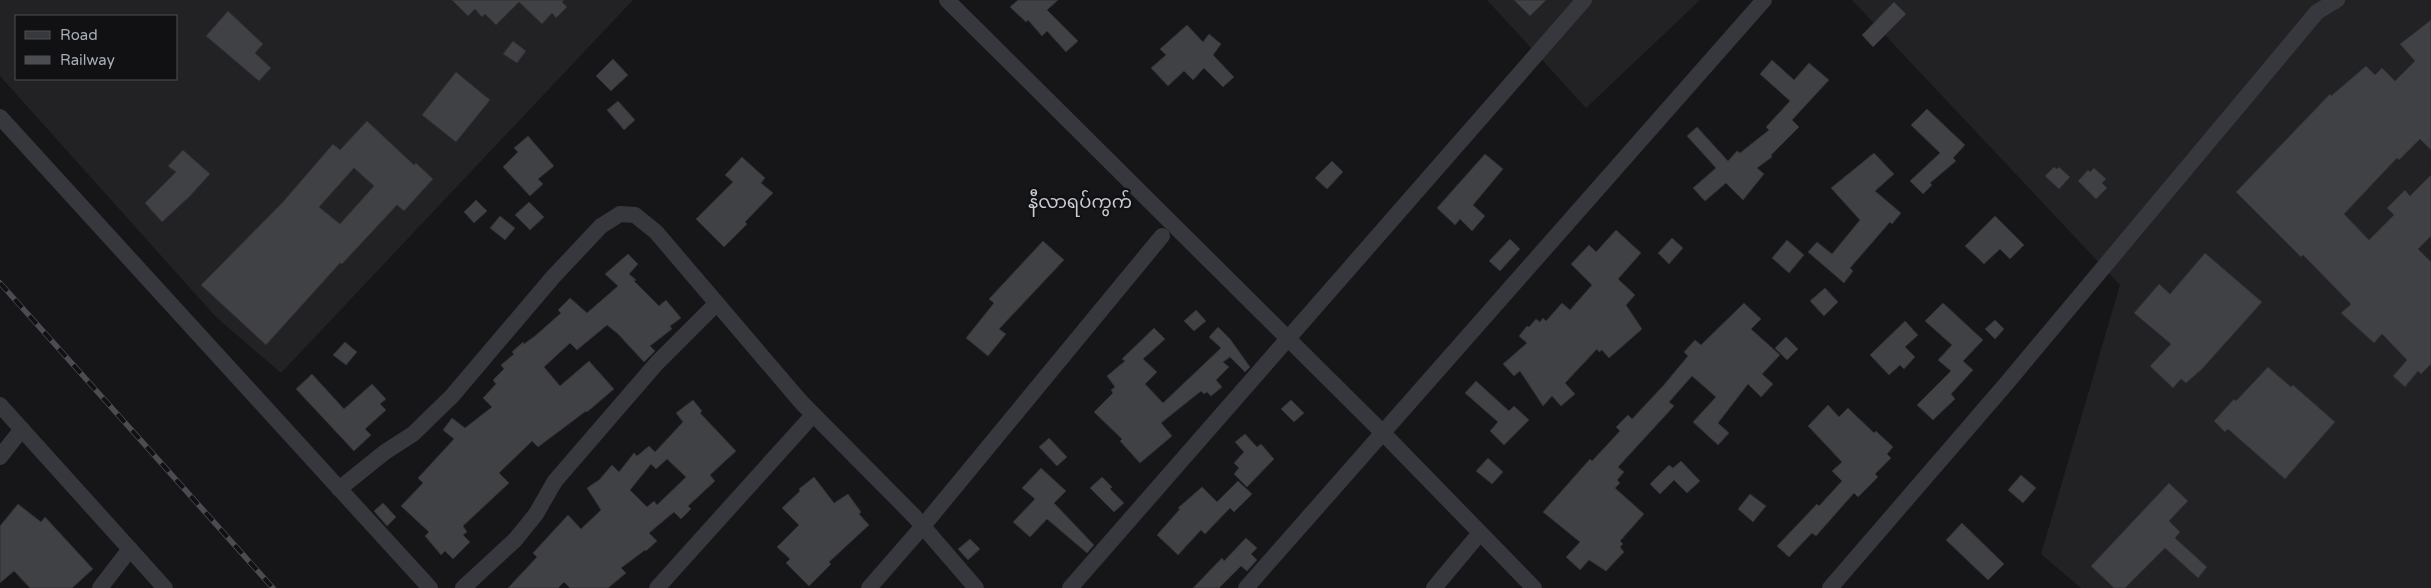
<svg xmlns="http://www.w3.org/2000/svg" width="2431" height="588" font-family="'Varela Round','Noto Sans Myanmar',sans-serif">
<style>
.built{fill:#222225;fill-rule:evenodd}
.building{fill:#404145;stroke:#303034;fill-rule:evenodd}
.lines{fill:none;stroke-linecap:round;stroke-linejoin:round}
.street{stroke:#37383d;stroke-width:16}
.rail-casing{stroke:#4a4c52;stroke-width:5.5}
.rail{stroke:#111113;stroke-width:4;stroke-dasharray:11;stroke-linecap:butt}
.labels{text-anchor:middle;stroke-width:4.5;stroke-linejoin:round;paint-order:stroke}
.quarter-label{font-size:18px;fill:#c9ccd4;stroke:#111113}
</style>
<rect width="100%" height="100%" fill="#161618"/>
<g class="built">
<path d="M0,0H633L281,373L216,317L0,76ZM16,16H176V79H16Z"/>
<polygon points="1487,0 1700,0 1586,108"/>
<polygon points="1852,0 2431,0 2431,588 2081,588 2041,554 2120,285"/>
</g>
<g class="building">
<polygon points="452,0 564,0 562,2 567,7 556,18 552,13 542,24 519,2 496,25 485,14 482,17 475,9 468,16"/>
<polygon points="1018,0 1058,0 1047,10 1078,41 1066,52 1047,31 1042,36 1028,20 1026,22 1010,7"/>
<polygon points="1514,0 1546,0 1530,16"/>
<polygon points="1894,2 1906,14 1873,47 1862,35"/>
<polygon points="228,11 263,44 255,53 271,68 259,81 206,36"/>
<polygon points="2431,20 2431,150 2420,139 2399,160 2397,158 2344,214 2369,240 2394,215 2387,208 2405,190 2410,196 2431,175 2431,236 2418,249 2431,262 2431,364 2421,374 2418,371 2405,387 2393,376 2407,360 2382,334 2374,343 2341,313 2351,304 2303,255 2301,257 2236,192 2330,94 2331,96 2366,66 2375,75 2382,68 2395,81 2415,61 2400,44"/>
<polygon points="1187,25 1203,42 1209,34 1221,44 1213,55 1234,77 1223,87 1204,68 1193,80 1184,71 1168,86 1151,68 1166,55 1160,49"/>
<polygon points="513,41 526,51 517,63 503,54"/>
<polygon points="613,59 628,75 611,91 596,76"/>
<polygon points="1772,60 1794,80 1809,63 1829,80 1792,120 1799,127 1771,155 1772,157 1757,168 1764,174 1743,200 1726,183 1705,201 1693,188 1716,168 1687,136 1697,127 1728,161 1737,151 1740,153 1769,130 1766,127 1790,101 1760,74"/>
<polygon points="456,72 490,100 456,142 422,115"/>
<polygon points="618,101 635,120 624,130 607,110"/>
<polygon points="1927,109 1965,145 1953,158 1956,161 1930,183 1932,185 1923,194 1910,181 1940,153 1911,125"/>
<path d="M367,121L414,165L416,163L433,179L404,211L397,205L342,264L340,263L266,345L201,285L282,203L333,144L340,150ZM354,168L374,186L340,224L319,207Z"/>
<polygon points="528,136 554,166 538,179 543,184 530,196 503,167 518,152 514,148"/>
<polygon points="183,150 210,174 190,196 162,222 145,203 176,172 168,166"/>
<polygon points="1874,153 1894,174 1875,191 1901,213 1892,224 1890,222 1850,268 1853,271 1844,283 1808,252 1817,242 1832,254 1860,220 1831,188"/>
<polygon points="1485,154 1503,169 1473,205 1485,216 1472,231 1460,219 1455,225 1437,208"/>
<polygon points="742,157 765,178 761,183 773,193 745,222 747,224 724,247 696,219 733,182 725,175"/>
<polygon points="1332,161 1343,172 1327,189 1315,178"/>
<polygon points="2054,167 2057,169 2059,167 2070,177 2059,189 2045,176"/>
<polygon points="2094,168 2106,179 2102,183 2107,188 2096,199 2078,181 2088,170 2090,172"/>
<polygon points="476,200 487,211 474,223 464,212"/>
<polygon points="529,202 544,217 530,230 515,215"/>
<polygon points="500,216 515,228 505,240 490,228"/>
<polygon points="1995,216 2024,245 2010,259 2000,249 1984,264 1965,246"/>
<polygon points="1616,230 1641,253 1618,279 1635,295 1626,305 1642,329 1609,358 1602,350 1599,352 1597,349 1565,383 1575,394 1561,406 1552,396 1543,406 1520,371 1514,376 1503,364 1527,343 1519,336 1527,326 1529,327 1536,319 1540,322 1543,318 1546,321 1562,303 1570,310 1592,285 1571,264 1589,245 1596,252"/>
<polygon points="1672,238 1683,248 1669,264 1658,253"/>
<polygon points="1510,239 1520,249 1500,271 1489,261"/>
<polygon points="1787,240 1804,255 1789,273 1772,258"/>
<polygon points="1043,241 1064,260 999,329 1006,334 988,356 966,338 994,303 989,299"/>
<polygon points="2205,253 2262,302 2202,369 2186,383 2181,379 2173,388 2150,366 2171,344 2134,313 2159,284 2170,294"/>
<polygon points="628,254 638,264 629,274 636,280 634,281 659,306 666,300 681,318 670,326 672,329 650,346 655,351 644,362 618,334 607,325 577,350 570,343 544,367 560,386 589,361 614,389 587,412 586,411 538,447 532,441 499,473 509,483 463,526 467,532 463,535 470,542 453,559 445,551 441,555 425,536 429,532 401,506 423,483 418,478 454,439 443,430 452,418 465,428 492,407 483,398 496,384 493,380 504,369 501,365 514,354 512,352 523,342 524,344 535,336 561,313 558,310 570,298 587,313 618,286 605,274"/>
<polygon points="1825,288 1838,302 1824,316 1810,301"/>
<polygon points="1744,303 1761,319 1751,329 1780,355 1762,374 1773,384 1761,397 1748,384 1718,423 1729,433 1718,445 1693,422 1716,397 1692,376 1669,402 1674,406 1618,467 1624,472 1617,480 1620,483 1615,488 1644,514 1620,541 1623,544 1620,547 1624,552 1606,571 1589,560 1580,570 1566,557 1580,542 1543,512 1590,459 1592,461 1620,431 1616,427 1628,415 1632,419 1663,386 1688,356 1684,352 1695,340 1701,345"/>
<polygon points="1943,303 1983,340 1963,361 1973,370 1951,394 1955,399 1933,420 1917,405 1951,371 1938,360 1952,345 1925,321"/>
<polygon points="1196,310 1206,321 1194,331 1184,321"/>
<polygon points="1995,320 2004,329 1995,339 1985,329"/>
<polygon points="1905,321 1918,335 1905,347 1915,357 1904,369 1900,365 1889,375 1870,355"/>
<polygon points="1218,327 1230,339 1250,367 1245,372 1230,357 1223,362 1229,367 1216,380 1222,387 1211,396 1207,392 1204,394 1201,391 1161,423 1172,436 1140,463 1120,441 1122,439 1094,412 1113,393 1111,390 1115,387 1107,376 1125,361 1122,359 1154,328 1165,339 1143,359 1157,372 1145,384 1163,403 1221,348 1209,337"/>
<polygon points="1786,337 1798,349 1787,360 1775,348"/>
<polygon points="345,342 357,352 346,365 333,355"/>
<polygon points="2268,367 2291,387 2293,385 2335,422 2285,479 2228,429 2225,432 2214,421 2234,399 2236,401"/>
<polygon points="312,374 344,409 372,384 386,399 380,404 386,410 365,429 371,435 354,451 296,389"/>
<polygon points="1476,381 1509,411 1514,406 1529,420 1504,445 1490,431 1498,422 1465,393"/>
<path d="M693,400L702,411L700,413L736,451L710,475L715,481L688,506L691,509L681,519L674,512L649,533L657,541L646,551L645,550L621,568L626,573L608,588H570L564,582L558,588H508L537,557L533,553L568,515L581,529L601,510L587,488L599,480L612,465L619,472L634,453L637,456L649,446L655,452L683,422L676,413ZM667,459L686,477L657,505L654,501L647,507L630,490L651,464L656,469Z"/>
<polygon points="1291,400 1304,413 1294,422 1281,409"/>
<polygon points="1828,405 1839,417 1848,408 1874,433 1876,431 1893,447 1887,454 1891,458 1875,474 1878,477 1858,497 1854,493 1816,536 1812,533 1789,557 1777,546 1817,504 1819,506 1842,481 1832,471 1842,462 1808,426"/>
<polygon points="1245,434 1257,447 1261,444 1274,459 1247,487 1234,474 1239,468 1234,463 1244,452 1235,442"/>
<polygon points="1049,438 1067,457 1057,466 1039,447"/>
<polygon points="1488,458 1503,472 1492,484 1476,471"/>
<polygon points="1681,461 1700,481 1687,493 1674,480 1660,494 1650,484 1669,465 1673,468"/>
<polygon points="1041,468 1066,491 1054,503 1094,545 1087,553 1047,519 1030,537 1013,522 1035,499 1022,488"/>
<polygon points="2021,475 2036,488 2023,503 2008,490"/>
<polygon points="814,477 834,503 848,494 861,512 859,514 869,525 829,562 831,564 809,586 786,563 790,559 777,547 799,525 782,508 800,491 799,489"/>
<polygon points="1102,477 1112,487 1110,489 1124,503 1114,512 1090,488"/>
<polygon points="1238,481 1252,494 1234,512 1230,508 1205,534 1201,530 1178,555 1157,535 1180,509 1178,508 1202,487 1217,502"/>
<polygon points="2169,483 2188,501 2169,521 2180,532 2175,538 2207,567 2198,578 2165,548 2125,588 2114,588 2091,566"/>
<polygon points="1750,494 1766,506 1753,522 1738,509"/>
<polygon points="383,503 396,517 387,526 374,511"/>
<polygon points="18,504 41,522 45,517 93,569 72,588 30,588 14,571 0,583 0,526"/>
<polygon points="1962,523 2004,564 1988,580 1946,540"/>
<polygon points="1246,538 1257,548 1251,554 1257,560 1247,571 1241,566 1219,588 1193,588 1222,558 1224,561"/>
<polygon points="970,539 980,549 968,560 958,549"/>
</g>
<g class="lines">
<g class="street">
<polyline points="947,0 1383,433 1534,588"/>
<polyline points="0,117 430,588"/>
<polyline points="0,405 165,588"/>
<polyline points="0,457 22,429"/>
<polyline points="339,489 385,452 413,434 452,396 553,277 601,226 620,214 635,215 656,232 801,402 914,516 976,588"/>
<polyline points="100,588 130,549"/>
<polyline points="463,588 515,540 536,514 555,481 656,364 716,304"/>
<polyline points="657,588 813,415"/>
<polyline points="869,588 923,526 1162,236"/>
<polyline points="1070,588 1584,0"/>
<polyline points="1246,588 1764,0"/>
<polyline points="1434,588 1480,533"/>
<polyline points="1830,588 2006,384 2317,12 2337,0"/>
</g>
<g class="rail-casing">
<polyline id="rail" points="0,283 273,588"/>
</g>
<use href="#rail" class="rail"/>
</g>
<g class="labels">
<g class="quarter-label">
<text x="1080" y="208">နီလာရပ်ကွက်</text>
</g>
</g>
<rect x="15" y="15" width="162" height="65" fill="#111113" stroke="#4d4f55"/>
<rect x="25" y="31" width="25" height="8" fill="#37383d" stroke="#4d4f55"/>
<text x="60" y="40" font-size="15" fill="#a8adb8">Road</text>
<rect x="25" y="56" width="25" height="8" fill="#4a4c52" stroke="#4d4f55"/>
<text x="60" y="65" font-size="15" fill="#a8adb8">Railway</text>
</svg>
